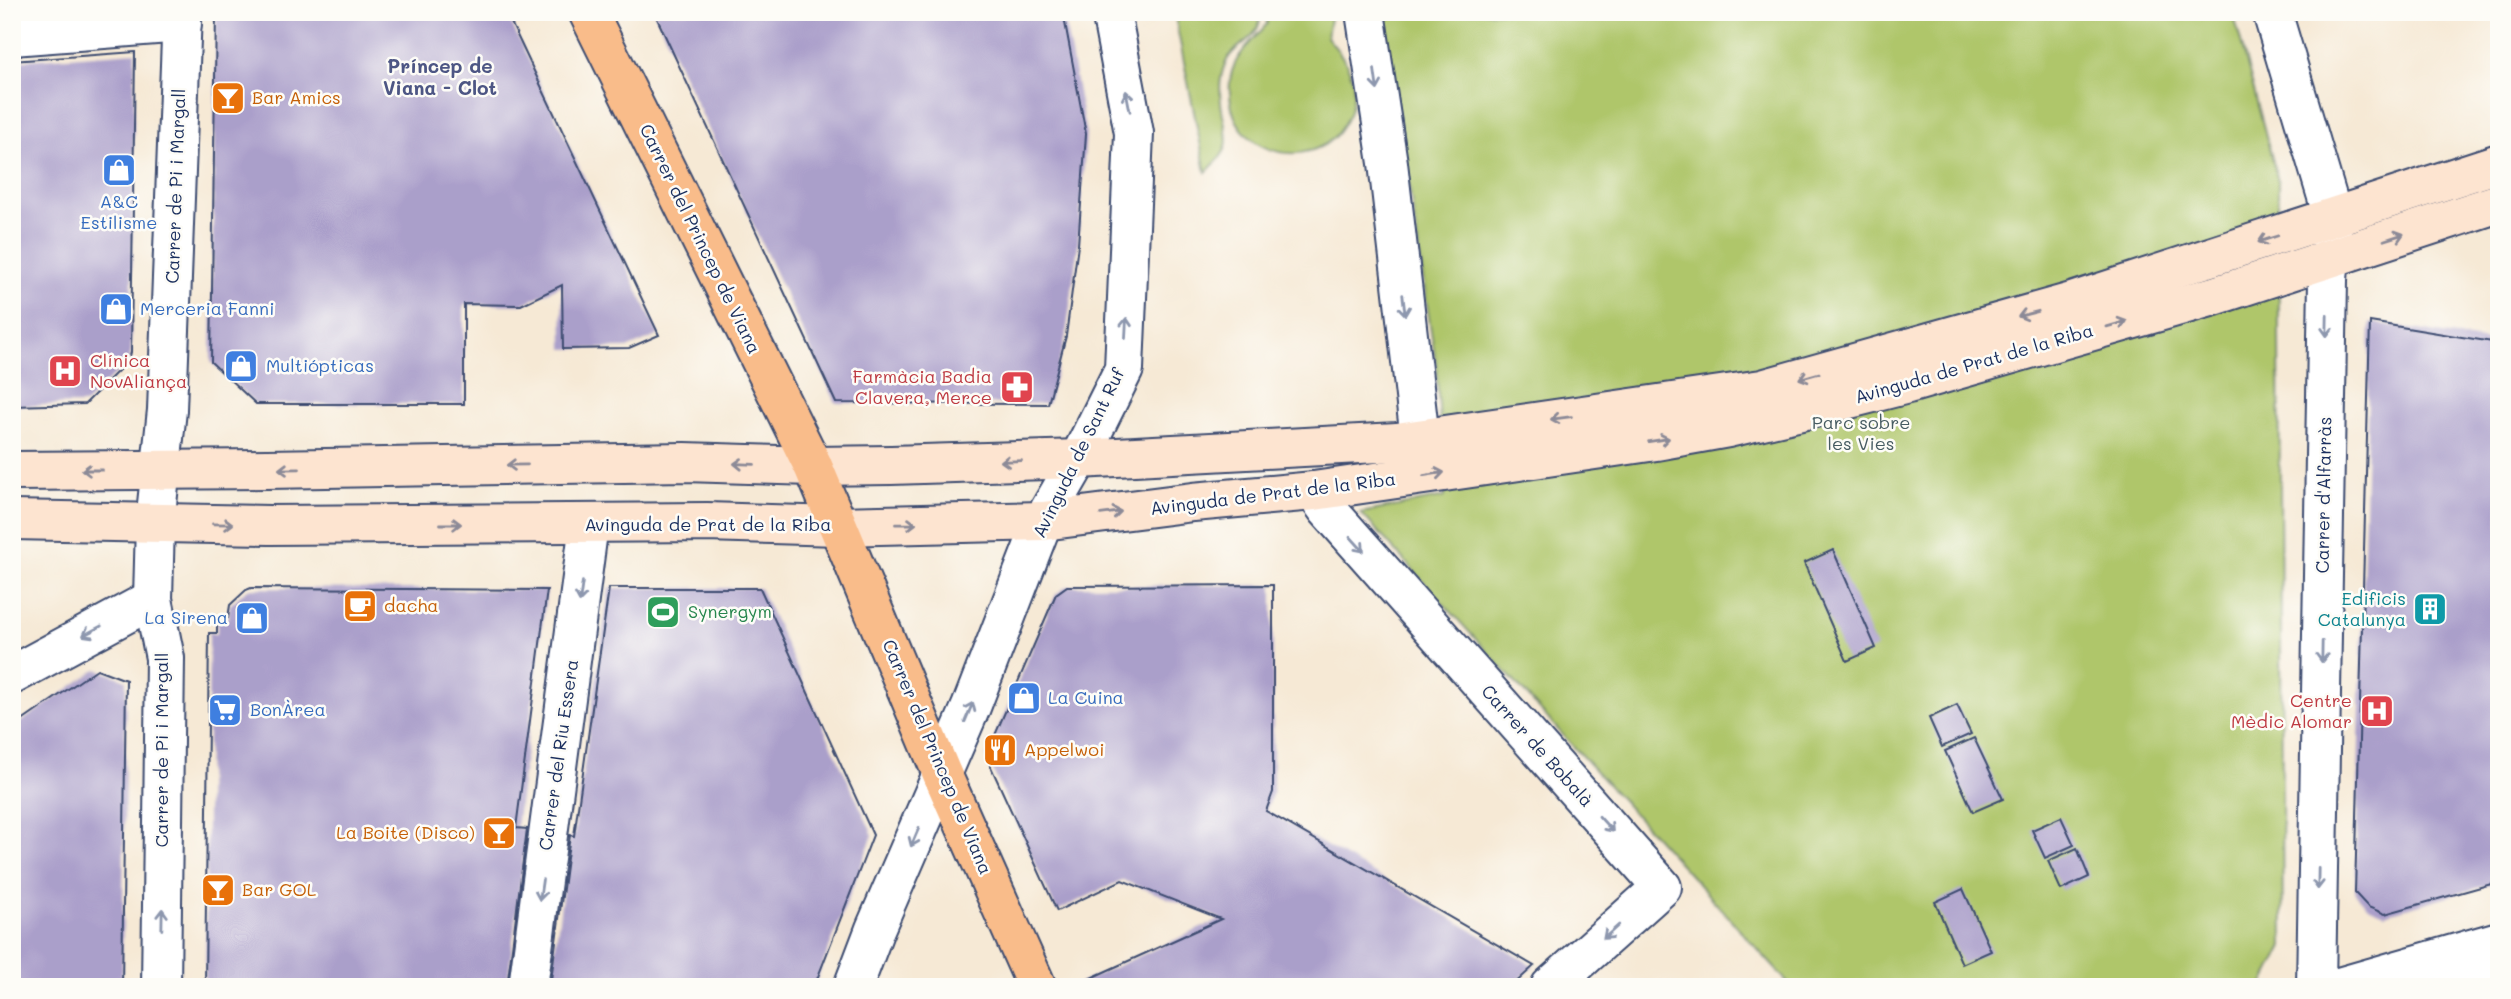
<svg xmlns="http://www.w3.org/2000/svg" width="2511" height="999" font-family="Mali,sans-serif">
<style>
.green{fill:#afc66b;stroke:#657a64;stroke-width:2}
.building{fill:#aa9fca}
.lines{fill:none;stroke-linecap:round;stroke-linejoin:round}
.minor-casing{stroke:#3c4b70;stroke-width:42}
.secondary-casing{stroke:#3c4b70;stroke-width:42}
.primary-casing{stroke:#3c4b70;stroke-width:42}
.minor{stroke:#fff;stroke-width:38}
.secondary{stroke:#fde4d0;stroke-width:38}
.primary{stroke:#f9bc8a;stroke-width:38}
.oneway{stroke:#8d97ae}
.oneway2{stroke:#8c8a97}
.labels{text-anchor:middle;stroke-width:5;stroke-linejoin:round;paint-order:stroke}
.food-label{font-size:18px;fill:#c56008;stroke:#fdfcf7;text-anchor:start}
.street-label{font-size:18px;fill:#1b2f5e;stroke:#fdfcf7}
.shop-label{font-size:18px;fill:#366cbe;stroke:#fdfcf7;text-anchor:start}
.health-label{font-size:18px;fill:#be3a42;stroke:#fdfcf7;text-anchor:end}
.park-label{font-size:18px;fill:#475c62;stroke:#fdfcf7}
.culture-label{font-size:18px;fill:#0d838f;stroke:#fdfcf7;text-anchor:end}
.leisure-label{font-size:18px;fill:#27864d;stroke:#fdfcf7;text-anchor:start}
.neighbourhood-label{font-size:19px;font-weight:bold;fill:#4d5684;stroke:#fdfcf7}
</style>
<rect width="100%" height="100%" fill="#fdfcf7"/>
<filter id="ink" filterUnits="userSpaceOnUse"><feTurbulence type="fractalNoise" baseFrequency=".0143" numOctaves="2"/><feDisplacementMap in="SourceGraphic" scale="14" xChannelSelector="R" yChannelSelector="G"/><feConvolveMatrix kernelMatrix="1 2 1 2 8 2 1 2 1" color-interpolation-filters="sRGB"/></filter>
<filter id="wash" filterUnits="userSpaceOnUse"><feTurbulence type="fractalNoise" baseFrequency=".00686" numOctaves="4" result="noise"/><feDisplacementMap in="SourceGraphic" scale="28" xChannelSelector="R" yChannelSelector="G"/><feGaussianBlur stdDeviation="1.57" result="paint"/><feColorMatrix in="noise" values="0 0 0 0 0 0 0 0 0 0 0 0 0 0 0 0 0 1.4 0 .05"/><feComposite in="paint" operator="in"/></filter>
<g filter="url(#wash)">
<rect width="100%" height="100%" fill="#f6e9d5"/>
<g class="green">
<path d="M1174,12H1260C1263,39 1235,43 1227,60C1216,81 1220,102 1225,125C1226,131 1228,140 1226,147C1223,157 1213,165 1206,172Z"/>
<path d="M1266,12H1331L1327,37C1337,49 1348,62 1352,78C1355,89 1353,104 1349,114C1343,127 1335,140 1322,146C1288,164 1241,147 1232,108C1229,95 1228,80 1234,66C1240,51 1256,37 1267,24Z"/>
<polygon points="1377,12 2233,12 2278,181 2283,946 2263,986 1792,987 1361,513 1445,497 1436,364 1392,73"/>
</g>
<g id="blocks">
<g class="building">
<polygon points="216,12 506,12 659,335 629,348 563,349 562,285 521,305 464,304 464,404 256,404 211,362"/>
<polygon points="654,12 1063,12 1086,134 1078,245 1066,336 1048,404 836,403"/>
<polygon points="135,52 131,352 129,360 85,404 12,406 12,61"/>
<polygon points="2370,322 2499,343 2499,774 2495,883 2385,914 2368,907 2355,893"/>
<polygon points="1833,550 1876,648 1847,661 1804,563"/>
<polygon points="1273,585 1273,792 1266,811 1534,966 1511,987 1071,987 1221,919 1122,880 1057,911 986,756 1056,594 1067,586"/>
<polygon points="251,588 547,590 516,828 527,829 507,987 205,987 209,633 217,633 217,618 228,618 230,605 246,590"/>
<polygon points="609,588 760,588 873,835 814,987 550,987 570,835 574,836"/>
<polygon points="97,669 126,680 122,987 12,987 12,728"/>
<polygon points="1957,705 1971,734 1942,747 1929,718"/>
<polygon points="1974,738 2003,799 1973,812 1945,751"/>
<polygon points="2061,817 2074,845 2045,858 2032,830"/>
<polygon points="2077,848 2089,877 2061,890 2048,861"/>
<polygon points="1963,889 1991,951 1962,964 1935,902"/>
</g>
</g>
</g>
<g filter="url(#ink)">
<use href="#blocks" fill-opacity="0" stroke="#3c4b70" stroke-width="2"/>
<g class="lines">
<g class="minor-casing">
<g id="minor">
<polyline points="1365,12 1388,163 1420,439"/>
<polyline points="2272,12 2333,217 2328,280 2316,987"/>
<polyline points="12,36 182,23"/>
<polyline points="1314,491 1327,509 1662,887 1550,987"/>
<polyline points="12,675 153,599"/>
<polyline points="2440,961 2499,973"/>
<polyline points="161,987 165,658 153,599 155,523 167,410 182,12"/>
<polyline points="528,987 589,524"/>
<polyline points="853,987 875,929 971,707 1043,521 1079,459 1124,369 1134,133 1111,12"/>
<polyline points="2339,987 2499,941"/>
</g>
</g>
<g class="secondary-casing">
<g id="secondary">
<polyline points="12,471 267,469 685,462 813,466 891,465 1079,459 1397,442 1762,389 2072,302 2499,163"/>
<polyline points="12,520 269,525 707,522 838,526 1043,521 1193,502 1314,491 1656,441 1728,428 1814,408 1908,384 2214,296 2499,203"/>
</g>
</g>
<g class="primary-casing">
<polyline id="primary" points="588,12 813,466 942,774 1037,987"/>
</g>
<use href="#minor" class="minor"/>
<use href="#secondary" class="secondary"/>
<use href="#primary" class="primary"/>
</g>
<defs><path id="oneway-shaft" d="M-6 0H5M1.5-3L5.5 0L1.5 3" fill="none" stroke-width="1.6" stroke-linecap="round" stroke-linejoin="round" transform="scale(1.75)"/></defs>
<g class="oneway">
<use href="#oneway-shaft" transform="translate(1376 80) rotate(82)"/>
<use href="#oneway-shaft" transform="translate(1128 101) rotate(-101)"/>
<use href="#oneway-shaft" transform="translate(1404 305) rotate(83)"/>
<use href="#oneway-shaft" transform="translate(2327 326) rotate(91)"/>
<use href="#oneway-shaft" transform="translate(1126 328) rotate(-87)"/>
<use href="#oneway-shaft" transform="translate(1357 544) rotate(48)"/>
<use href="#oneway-shaft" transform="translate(581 592) rotate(98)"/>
<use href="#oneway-shaft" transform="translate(92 631) rotate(152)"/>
<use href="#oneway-shaft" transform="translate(2322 652) rotate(91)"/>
<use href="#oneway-shaft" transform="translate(969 712) rotate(-67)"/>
<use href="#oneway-shaft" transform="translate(1606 824) rotate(48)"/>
<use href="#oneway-shaft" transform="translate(915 837) rotate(113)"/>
<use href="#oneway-shaft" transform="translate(2318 879) rotate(91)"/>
<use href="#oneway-shaft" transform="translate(541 890) rotate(98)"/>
<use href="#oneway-shaft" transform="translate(162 919) rotate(-89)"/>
<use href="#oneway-shaft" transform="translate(1611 932) rotate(138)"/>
</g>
<g class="oneway2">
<use href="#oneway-shaft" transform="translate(2394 237) rotate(-18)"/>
<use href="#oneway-shaft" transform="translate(2268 239) rotate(162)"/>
<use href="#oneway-shaft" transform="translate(2028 314) rotate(165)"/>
<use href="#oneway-shaft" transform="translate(2117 324) rotate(-16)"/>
<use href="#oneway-shaft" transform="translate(1809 376) rotate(164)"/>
<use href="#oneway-shaft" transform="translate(1561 418) rotate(172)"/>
<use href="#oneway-shaft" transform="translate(1659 440) rotate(-9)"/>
<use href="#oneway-shaft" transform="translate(1011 461) rotate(178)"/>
<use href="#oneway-shaft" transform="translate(744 464) rotate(-178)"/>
<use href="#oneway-shaft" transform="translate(517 465) rotate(179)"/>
<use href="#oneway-shaft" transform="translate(289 469) rotate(179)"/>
<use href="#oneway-shaft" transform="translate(92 470) rotate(180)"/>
<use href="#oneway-shaft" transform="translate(1434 474) rotate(-9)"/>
<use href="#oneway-shaft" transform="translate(1111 513) rotate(-7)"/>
<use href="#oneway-shaft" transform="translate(223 524) rotate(1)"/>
<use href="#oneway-shaft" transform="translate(451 524)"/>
<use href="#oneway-shaft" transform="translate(906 524) rotate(-1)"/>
</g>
</g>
<defs>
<g id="bar-square" transform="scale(1.75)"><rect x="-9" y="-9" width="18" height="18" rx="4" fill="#e8710a" stroke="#fdfcf7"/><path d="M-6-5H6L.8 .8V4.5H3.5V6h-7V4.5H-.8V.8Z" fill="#fff"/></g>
<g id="shop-square" transform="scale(1.75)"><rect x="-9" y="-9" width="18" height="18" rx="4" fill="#3f7fe0" stroke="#fdfcf7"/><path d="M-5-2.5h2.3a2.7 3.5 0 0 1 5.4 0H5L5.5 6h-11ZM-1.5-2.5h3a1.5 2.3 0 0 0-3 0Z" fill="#fff"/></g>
<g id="hospital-square" transform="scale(1.75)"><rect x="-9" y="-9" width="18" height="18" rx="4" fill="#e0444e" stroke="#fdfcf7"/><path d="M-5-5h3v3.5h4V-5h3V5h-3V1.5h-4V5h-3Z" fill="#fff"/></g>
<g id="pharmacy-square" transform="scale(1.75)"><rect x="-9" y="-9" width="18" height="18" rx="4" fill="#e0444e" stroke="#fdfcf7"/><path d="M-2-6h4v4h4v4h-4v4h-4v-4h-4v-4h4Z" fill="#fff"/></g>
<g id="cafe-square" transform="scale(1.75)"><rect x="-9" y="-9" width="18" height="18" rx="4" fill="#e8710a" stroke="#fdfcf7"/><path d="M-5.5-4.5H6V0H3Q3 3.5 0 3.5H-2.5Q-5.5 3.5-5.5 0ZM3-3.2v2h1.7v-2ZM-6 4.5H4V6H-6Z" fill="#fff"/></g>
<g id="building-square" transform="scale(1.75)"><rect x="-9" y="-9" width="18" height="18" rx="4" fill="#0f9aa8" stroke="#fdfcf7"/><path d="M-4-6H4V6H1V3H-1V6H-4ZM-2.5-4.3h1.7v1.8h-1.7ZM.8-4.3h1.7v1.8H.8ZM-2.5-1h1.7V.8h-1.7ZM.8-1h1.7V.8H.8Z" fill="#fff"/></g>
<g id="stadium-square" transform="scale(1.75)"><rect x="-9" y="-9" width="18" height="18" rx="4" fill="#2e9e5b" stroke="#fdfcf7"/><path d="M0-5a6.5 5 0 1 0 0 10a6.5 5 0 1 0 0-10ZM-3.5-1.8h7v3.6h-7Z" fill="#fff"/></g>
<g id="supermarket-square" transform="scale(1.75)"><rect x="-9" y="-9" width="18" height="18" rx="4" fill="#3f7fe0" stroke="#fdfcf7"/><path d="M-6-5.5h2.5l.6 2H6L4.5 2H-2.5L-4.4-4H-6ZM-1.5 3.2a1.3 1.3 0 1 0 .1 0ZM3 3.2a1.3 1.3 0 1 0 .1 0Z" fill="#fff"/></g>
<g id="restaurant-square" transform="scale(1.75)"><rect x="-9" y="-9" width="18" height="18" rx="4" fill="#e8710a" stroke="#fdfcf7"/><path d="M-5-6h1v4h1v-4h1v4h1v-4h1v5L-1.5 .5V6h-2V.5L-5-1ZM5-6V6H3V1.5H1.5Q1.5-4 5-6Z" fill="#fff"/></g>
</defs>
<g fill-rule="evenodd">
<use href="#bar-square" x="228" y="98"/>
<use href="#shop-square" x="119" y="170"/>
<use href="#shop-square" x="116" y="309"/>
<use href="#shop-square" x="241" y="366"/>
<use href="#hospital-square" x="65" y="371"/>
<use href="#pharmacy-square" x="1017" y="387"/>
<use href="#cafe-square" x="360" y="606"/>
<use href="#building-square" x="2430" y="609"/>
<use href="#stadium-square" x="663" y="612"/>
<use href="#shop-square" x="252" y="618"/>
<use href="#shop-square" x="1024" y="698"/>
<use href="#supermarket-square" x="225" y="710"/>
<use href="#hospital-square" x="2377" y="711"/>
<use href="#restaurant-square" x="1000" y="750"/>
<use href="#bar-square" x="499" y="833"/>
<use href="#bar-square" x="218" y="890"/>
</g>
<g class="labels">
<g class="food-label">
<text x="252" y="104">Bar Amics</text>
<text x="384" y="612">dacha</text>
<text x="1024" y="756">Appelwoi</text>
<text x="475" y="839" text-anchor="end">La Boite (Disco)</text>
<text x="242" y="896">Bar GOL</text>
</g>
<g class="street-label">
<text transform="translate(176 186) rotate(-88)" y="6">Carrer de Pi i Margall</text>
<text transform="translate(700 239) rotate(64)" y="6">Carrer del Princep de Viana</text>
<text transform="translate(1974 364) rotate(-16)" y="6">Avinguda de Prat de la Riba</text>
<text transform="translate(1079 453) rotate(-64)" y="6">Avinguda de Sant Ruf</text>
<text transform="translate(1273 494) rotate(-7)" y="6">Avinguda de Prat de la Riba</text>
<text transform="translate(2324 495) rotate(-89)" y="6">Carrer d'Alfarràs</text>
<text x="708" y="531">Avinguda de Prat de la Riba</text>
<text transform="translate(1537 746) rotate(48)" y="6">Carrer de Bobalà</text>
<text transform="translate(162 750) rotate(-90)" y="6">Carrer de Pi i Margall</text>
<text transform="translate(559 755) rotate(-82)" y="6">Carrer del Riu Essera</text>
<text transform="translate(937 757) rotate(67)" y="6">Carrer del Princep de Viana</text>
</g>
<g class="shop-label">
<text x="119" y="208" text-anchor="middle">A&amp;C<tspan x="119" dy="21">Estilisme</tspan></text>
<text x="140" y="315">Merceria Fanni</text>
<text x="266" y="372">Multiópticas</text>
<text x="228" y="624" text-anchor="end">La Sirena</text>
<text x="1048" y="704">La Cuina</text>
<text x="250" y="716">BonÀrea</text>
</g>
<g class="health-label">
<text x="90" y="367" text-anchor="start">Clínica<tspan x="90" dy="21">NovAliança</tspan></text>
<text x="992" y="383">Farmàcia Badia<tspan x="992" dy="21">Clavera, Merce</tspan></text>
<text x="2352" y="707">Centre<tspan x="2352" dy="21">Mèdic Alomar</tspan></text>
</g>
<g class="park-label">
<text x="1861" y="429">Parc sobre<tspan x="1861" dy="21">les Vies</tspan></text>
</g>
<g class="culture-label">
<text x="2406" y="605">Edificis<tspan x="2406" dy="21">Catalunya</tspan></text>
</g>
<g class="leisure-label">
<text x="688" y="618">Synergym</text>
</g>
<g class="neighbourhood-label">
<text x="440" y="73">Príncep de<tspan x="440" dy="22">Viana - Clot</tspan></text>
</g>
</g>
<rect width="2511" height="999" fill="none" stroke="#fdfcf7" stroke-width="42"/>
</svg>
